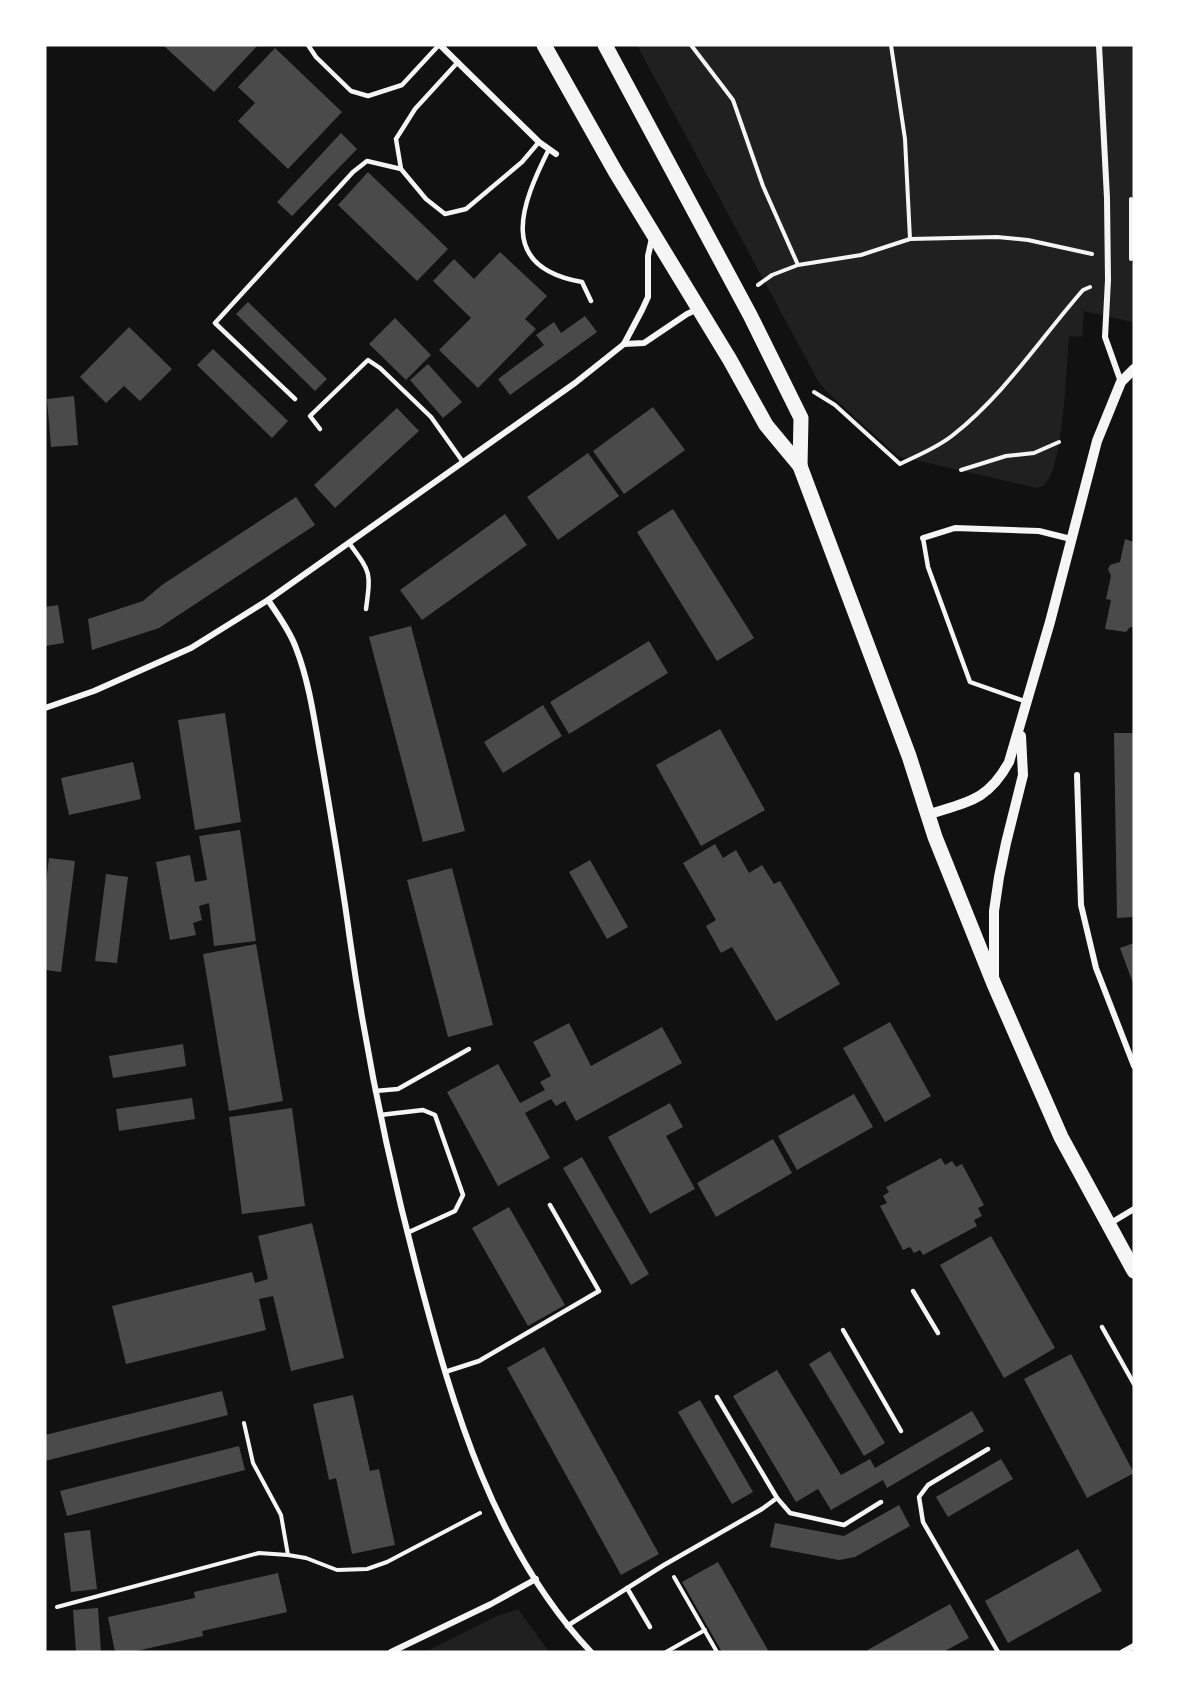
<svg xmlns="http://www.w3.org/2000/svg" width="1179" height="1697" font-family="Overpass,sans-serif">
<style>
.green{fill:#202020}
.building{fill:#4a4a4a}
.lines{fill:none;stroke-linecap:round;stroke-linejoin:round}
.path{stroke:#f5f5f5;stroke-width:4}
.service{stroke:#f5f5f5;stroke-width:4.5}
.minor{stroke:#f5f5f5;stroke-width:6}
.tertiary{stroke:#f5f5f5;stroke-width:10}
.primary{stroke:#f5f5f5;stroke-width:15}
</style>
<rect width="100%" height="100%" fill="#111"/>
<g class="green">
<path d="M637,45H1134V329L1132,322L1084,311L1082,337L1069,336C1067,364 1063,468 1045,484C1043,486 1039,487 1037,488L898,456L826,391L817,379Z"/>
<polygon points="518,1609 549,1652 425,1652 497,1616"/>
</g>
<g class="building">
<polygon points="163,45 258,45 214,92"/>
<polygon points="275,48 342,112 288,169 238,121 255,103 238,87"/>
<polygon points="341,133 357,149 292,216 277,202"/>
<polygon points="368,172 448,249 417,281 338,205"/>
<polygon points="500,252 547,296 525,319 536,329 478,388 439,350 471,318 433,281 454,259 474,279"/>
<polygon points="248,302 327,379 315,391 236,314"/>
<polygon points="585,316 597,332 510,395 498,379 544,345 536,335 554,322 561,333"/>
<polygon points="395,318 431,355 406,380 369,344"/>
<polygon points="129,327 172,369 140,401 124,386 106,403 80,377"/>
<polygon points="213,349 288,421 272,438 197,365"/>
<polygon points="428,364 462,402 443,418 410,380"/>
<polygon points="74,396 78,445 51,447 47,399"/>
<polygon points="653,407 685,450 624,494 593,451"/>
<polygon points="397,408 419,431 335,508 314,485"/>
<polygon points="588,453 619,496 558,540 527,497"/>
<polygon points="296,497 315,525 159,628 92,650 88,619 143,601 162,585"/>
<polygon points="673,509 754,638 717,661 637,532"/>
<polygon points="505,514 527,545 422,620 400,590"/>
<polygon points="1125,539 1134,542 1134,628 1130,627 1126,632 1105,629 1111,600 1106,599 1111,576 1108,569 1110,565 1120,562"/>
<polygon points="58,605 64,643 45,646 45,607"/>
<polygon points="411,626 465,831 423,842 369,637"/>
<polygon points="649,641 668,673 569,734 550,702"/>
<polygon points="543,705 562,736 503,773 484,742"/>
<polygon points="225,713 241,822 195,830 178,720"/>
<polygon points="720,729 765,810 701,846 656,765"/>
<polygon points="1114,733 1134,733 1134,917 1117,918"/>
<polygon points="133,762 141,799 69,815 61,778"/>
<polygon points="240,830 256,941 214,946 209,903 199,906 202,920 193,923 196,935 170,940 156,862 190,855 195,882 207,880 199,836"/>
<polygon points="715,844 723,858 736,850 749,873 762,865 774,884 780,881 840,984 776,1021 732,947 721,953 706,926 716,920 683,863"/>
<polygon points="49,858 75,861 61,972 45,970 45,891"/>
<polygon points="590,860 628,927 607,939 569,872"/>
<polygon points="452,868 493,1025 448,1037 407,880"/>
<polygon points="106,874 128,877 117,963 95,961"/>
<polygon points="1134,943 1134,986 1120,948"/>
<polygon points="256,944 283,1101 229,1111 203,954"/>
<polygon points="890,1022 931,1096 885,1122 843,1048"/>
<polygon points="569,1023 591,1066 662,1027 682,1063 576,1121 565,1101 556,1106 551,1099 525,1113 550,1158 498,1186 447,1092 498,1064 520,1103 545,1090 540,1082 551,1076 533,1042"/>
<polygon points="183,1044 186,1066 113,1078 109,1056"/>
<polygon points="854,1094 873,1127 797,1170 778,1136"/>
<polygon points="192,1098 195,1119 119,1131 116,1109"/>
<polygon points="670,1103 683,1127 666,1136 695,1189 650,1214 608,1137"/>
<polygon points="292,1108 305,1206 242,1214 229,1117"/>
<polygon points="773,1139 792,1173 716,1217 697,1183"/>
<polygon points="582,1157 649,1274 631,1285 563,1168"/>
<polygon points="941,1158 945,1165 952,1161 956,1167 962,1164 984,1205 978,1208 982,1216 974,1220 977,1226 923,1255 920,1250 914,1253 910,1247 903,1250 880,1206 887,1203 883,1196 889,1192 886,1187"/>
<polygon points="509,1207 565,1305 528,1326 472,1228"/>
<polygon points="312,1223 344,1358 291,1371 273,1296 259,1299 266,1330 126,1364 112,1306 252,1272 255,1283 268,1279 258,1236"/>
<polygon points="991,1236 1055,1348 1004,1378 940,1265"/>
<polygon points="544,1347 659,1554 621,1575 507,1368"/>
<polygon points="830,1351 885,1443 864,1456 809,1364"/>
<polygon points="1071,1354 1134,1473 1087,1498 1024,1379"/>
<polygon points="777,1370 841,1475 870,1459 875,1468 972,1411 984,1431 887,1488 883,1480 831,1510 818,1489 796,1502 733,1396"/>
<polygon points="222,1391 228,1415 45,1461 45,1435"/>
<polygon points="353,1395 370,1471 379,1469 395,1545 352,1554 336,1478 329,1480 313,1404"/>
<polygon points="700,1400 753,1492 732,1504 678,1412"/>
<polygon points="239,1446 245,1470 67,1516 60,1491"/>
<polygon points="1001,1459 1013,1479 948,1517 936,1497"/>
<polygon points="899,1505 910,1526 855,1557 839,1560 770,1547 775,1523 844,1536"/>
<polygon points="90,1530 97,1589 71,1592 64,1533"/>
<polygon points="1078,1549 1102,1591 1008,1643 985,1601"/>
<polygon points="718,1562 769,1652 722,1652 682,1582"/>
<polygon points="278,1573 287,1612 202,1631 203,1636 132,1652 115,1652 108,1617 195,1598 194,1592"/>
<polygon points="950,1604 969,1638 943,1652 864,1652"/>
<polygon points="98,1608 101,1652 76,1652 73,1610"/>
</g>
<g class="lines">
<g class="path">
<polyline points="691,45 733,100 763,186 798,265"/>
<polyline points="891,45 905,139 910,239"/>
<polyline points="1131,199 1131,259"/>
<polyline points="758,285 772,275 798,265 861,255 910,239 997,237 1028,240 1092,254"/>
<path d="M814,392L835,405L900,464C918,455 937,448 953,435C1005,394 1040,339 1083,290L1090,287"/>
<polyline points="961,470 1006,456 1034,453 1059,442"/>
<polyline points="244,1423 253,1463 281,1515 288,1555"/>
<polyline points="674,1577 717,1652"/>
<polyline points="57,1607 259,1553 288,1555 306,1558 337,1570 367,1569 387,1562 480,1513"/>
<polyline points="666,1652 705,1630"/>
</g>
<g class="service">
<polyline points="308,45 316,57 351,91 368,96 402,85 439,45"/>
<polyline points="458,62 415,109 396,139 401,169 426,199 445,214 466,209 522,162 539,142"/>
<path d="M549,149C521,205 496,267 582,282L591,301"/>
<polyline points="295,399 215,323 353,172 367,161 401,169"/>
<polyline points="320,429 310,416 368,360 380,368 431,417 463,462"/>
<polyline points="923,538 928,567 970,682 1027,702"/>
<path d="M349,543C371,573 371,571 366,609"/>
<polyline points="375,1091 398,1089 469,1049"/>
<polyline points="380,1115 423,1110 435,1115 463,1195 455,1211 407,1233"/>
<polyline points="913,1291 938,1333"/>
<polyline points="1102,1327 1134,1384"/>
<polyline points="843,1330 901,1431"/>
<polyline points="445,1372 479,1361 599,1291 550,1205"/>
<polyline points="717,1397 777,1498 790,1513 844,1525 881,1502"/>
<polyline points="988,1449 928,1485 919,1497 923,1522 998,1652"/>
<polyline points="627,1588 650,1627"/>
<polyline points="567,1626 664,1565 762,1509 777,1498"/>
</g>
<g class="minor">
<polyline points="440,45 539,142 556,154"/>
<polyline points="1099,45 1107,198 1108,280 1105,337 1121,382"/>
<polyline points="624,344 644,343 687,314 698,309"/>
<polyline points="923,538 955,528 1039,531 1071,539"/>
<path d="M268,600C278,615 290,631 296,648C310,684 315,725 322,763C332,822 342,880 350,940C366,1053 389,1164 418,1274C453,1408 494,1549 591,1652"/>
<polyline points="45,708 94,691 191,648 268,600 575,383 624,344 642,310 648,297 648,256 652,238"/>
<polyline points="1077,775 1081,905 1096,968 1134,1066"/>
<polyline points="1109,1224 1134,1209"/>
<polyline points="391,1652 491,1604 536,1579"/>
<polyline points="1123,1652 1134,1646"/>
</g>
<g class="tertiary">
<path d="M927,815C967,802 988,801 1009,762L1050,622L1097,441L1121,382L1134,369"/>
<polyline points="994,978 994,911 999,877 1006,843 1023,775 1021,736"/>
</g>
<g class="primary">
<polyline points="544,45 615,171 730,360 766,425 800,466 909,756 935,837 994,984 1061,1137 1134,1271"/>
<polyline points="605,45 750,315 801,418 800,466"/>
</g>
</g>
<rect width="1179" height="1697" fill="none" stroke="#ffffff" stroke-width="93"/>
</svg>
